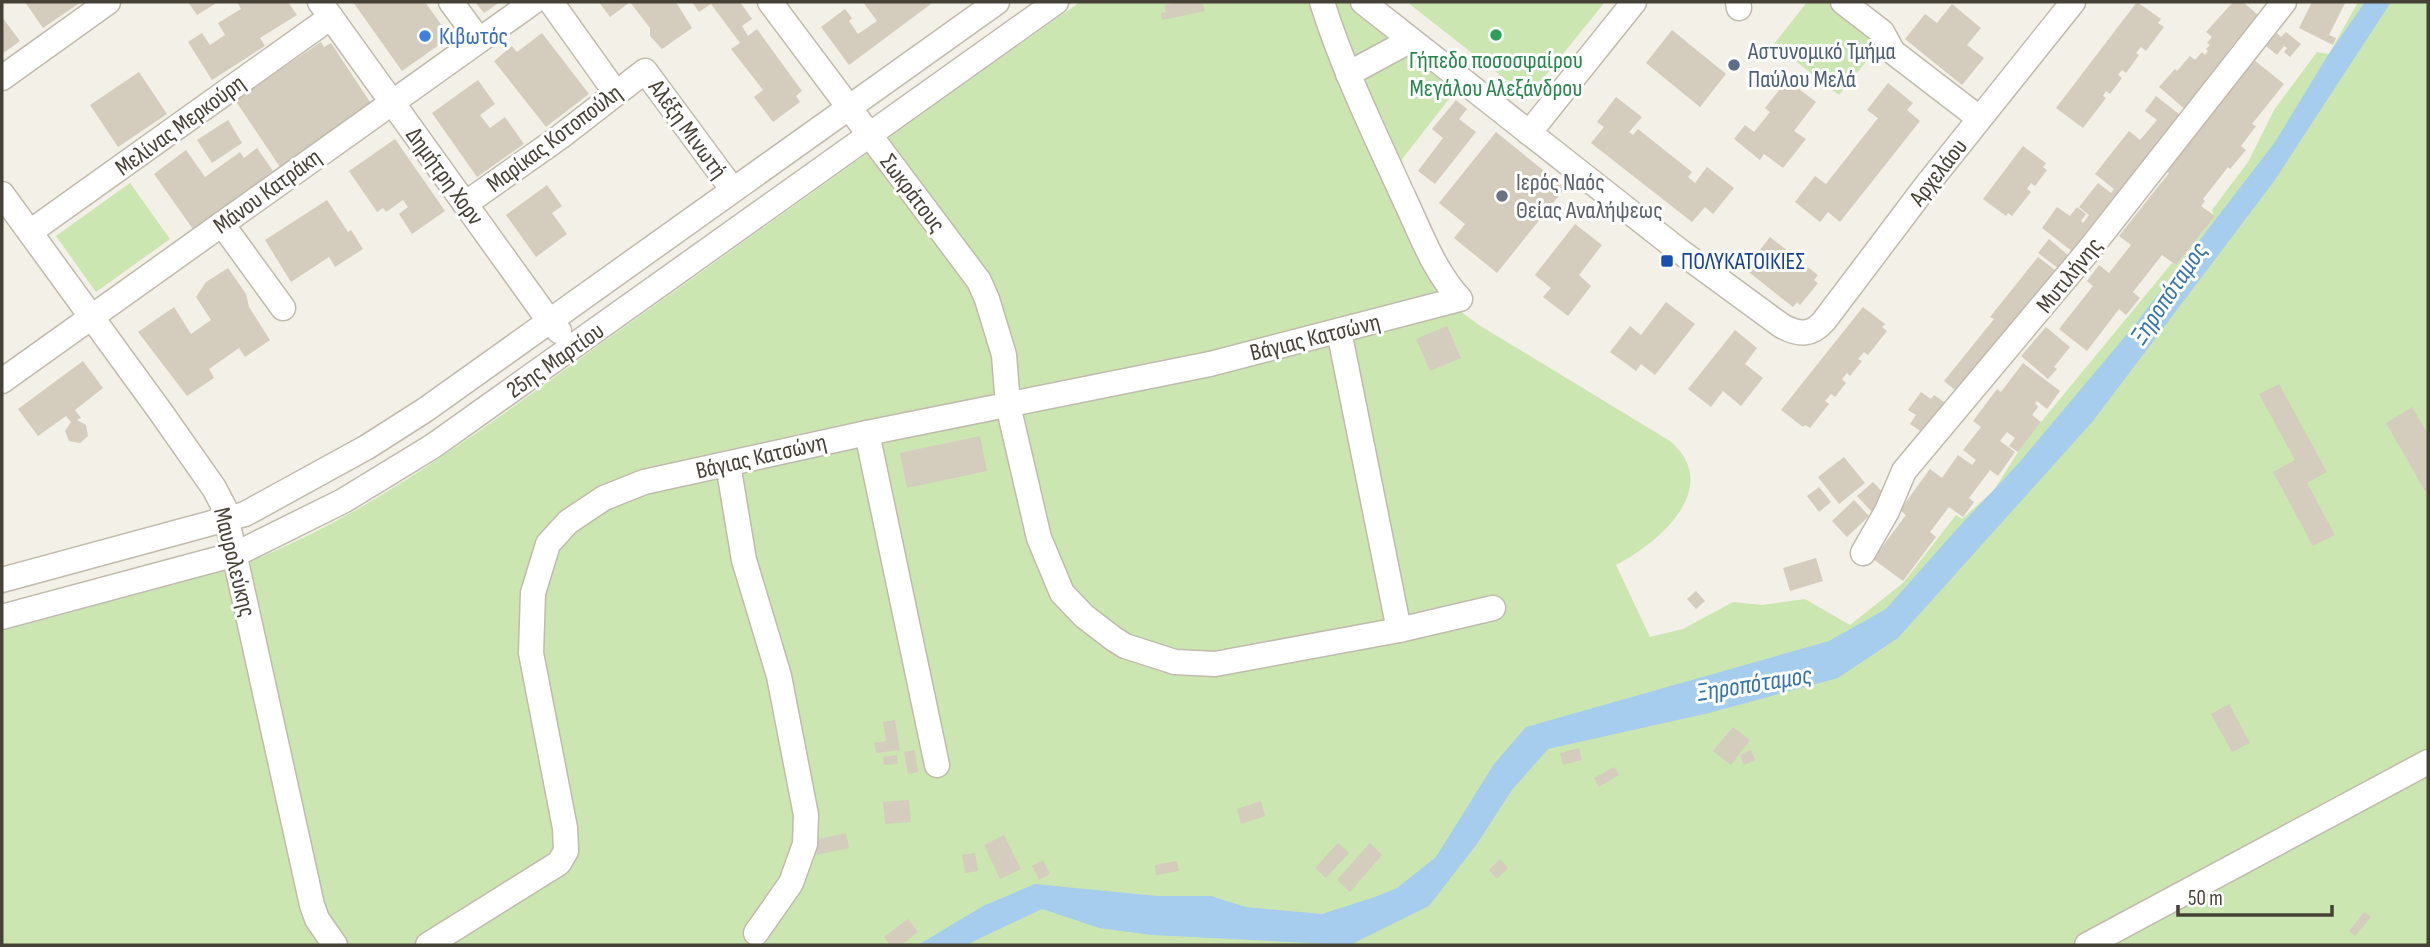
<svg xmlns="http://www.w3.org/2000/svg" width="2430" height="947" font-family="'Sofia Sans Condensed',sans-serif">
<style>
.green{fill:#cce6b1}
.water{fill:#a6cdee}
.building{fill:#d4ccbd}
.lines{fill:none;stroke-linecap:round;stroke-linejoin:round}
.minor-casing{stroke:#c1bbad;stroke-width:27}
.minor{stroke:#fff;stroke-width:24}
.leisure-dot{fill:#2e9e5b;stroke:#fff;stroke-width:2.5}
.shop-dot{fill:#3f7fe0;stroke:#fff;stroke-width:2.5}
.service-dot{fill:#5c6f8a;stroke:#fff;stroke-width:2.5}
.worship-dot{fill:#6b7280;stroke:#fff;stroke-width:2.5}
.transit-dot{fill:#1a4fb4;stroke:#fff;stroke-width:2.5}
.labels{text-anchor:middle;stroke-width:6;stroke-linejoin:round;paint-order:stroke}
.shop-label{font-size:24px;fill:#366cbe;stroke:#fff;text-anchor:start}
.service-label{font-size:24px;fill:#4e5e75;stroke:#fff;text-anchor:start}
.leisure-label{font-size:24px;fill:#27864d;stroke:#fff}
.street-label{font-size:24px;fill:#464136;stroke:#fff}
.worship-label{font-size:24px;fill:#5b616d;stroke:#fff;text-anchor:start}
.transit-label{font-size:24px;fill:#164399;stroke:#fff;text-anchor:start}
.water-label{font-size:26px;font-style:italic;fill:#3374af;stroke:#fff}
</style>
<rect width="100%" height="100%" fill="#f3f0e7"/>
<g class="green">
<path d="M1080,2H1312L1453,306L1479,325L1670,441C1724,487 1659,543 1616,565L1650,637L1683,629L1733,602L1762,605L1805,599L1850,625L1903,583L1956,515L1962,519L1994,490L2018,452L2041,422L2172,263L2176,265L2214,217L2212,210L2248,162L2274,110L2317,52L2329,54L2358,2H2428V945H2V631L227,570C365,521 484,427 602,343C761,230 920,115 1080,2Z"/>
<polygon points="1335,2 1352,2 1456,90 1396,167"/>
<polygon points="1407,2 1605,2 1528,97"/>
<polygon points="1807,2 1832,2 1882,42 1839,95 1774,44"/>
<polygon points="130,183 170,239 96,292 56,236"/>
</g>
<polygon class="water" points="2365,2 2391,2 2275,180 2093,421 1898,638 1838,678 1709,713 1548,749 1512,790 1477,844 1429,906 1350,945 1152,935 1099,928 1042,909 966,945 918,945 983,906 1035,884 1157,896 1211,896 1246,907 1322,914 1375,897 1397,888 1436,857 1494,764 1526,727 1829,641 1886,609 1956,530 2018,464 2133,327 2275,142 2328,55"/>
<g class="building">
<polygon points="25,2 81,2 43,28"/>
<polygon points="188,2 218,2 197,15"/>
<polygon points="237,2 288,2 297,15 260,38 265,46 212,80 188,42 202,33 210,45 225,35 218,23 241,9"/>
<polygon points="353,2 425,2 450,37 402,71"/>
<polygon points="475,2 500,2 484,13"/>
<polygon points="599,2 676,2 692,28 662,49 650,36 650,28 630,2 610,17"/>
<polygon points="692,2 740,2 752,19 742,26 748,36 757,29 802,91 796,96 800,102 773,122 754,97 763,90 731,49 740,43 711,4 699,12"/>
<polygon points="863,2 929,2 931,4 849,65 821,27 845,9 852,18 849,21 858,34 877,21"/>
<polygon points="1179,2 1202,2 1205,11 1162,20 1161,13 1166,12 1165,5"/>
<polygon points="2137,2 2161,19 2158,23 2164,27 2146,51 2141,47 2136,53 2139,55 2126,73 2122,70 2118,75 2122,78 2110,94 2106,91 2103,96 2106,98 2083,128 2056,108"/>
<polygon points="2233,2 2243,2 2264,20 2242,45 2236,41 2228,51 2233,55 2186,110 2159,87 2175,69 2177,71 2190,56 2195,60 2202,52 2205,55 2208,51 2206,49 2210,45 2207,43 2212,37 2206,32"/>
<polygon points="2312,2 2345,3 2329,35 2336,38 2333,45 2299,28"/>
<polygon points="1952,4 1981,28 1967,45 1984,58 1962,85 1905,39 1925,14 1937,23"/>
<polygon points="2,17 20,41 2,54"/>
<polygon points="1672,30 1726,74 1700,107 1646,63"/>
<polygon points="2286,32 2301,44 2290,57 2284,52 2287,48 2284,46 2277,55 2266,46 2277,33 2281,37"/>
<polygon points="542,33 589,94 546,127 494,61 512,46 517,52"/>
<polygon points="321,42 324,47 331,43 372,105 280,167 235,100"/>
<polygon points="2254,60 2284,84 2252,124 2256,126 2241,146 2246,150 2230,169 2228,167 2203,199 2205,201 2201,206 2215,216 2176,265 2162,255 2133,292 2140,298 2126,315 2119,309 2087,351 2059,329 2093,286 2087,281 2099,265 2109,273 2131,245 2119,236 2169,173 2164,169"/>
<polygon points="139,72 167,114 118,147 90,105"/>
<polygon points="478,80 495,104 480,115 490,128 505,117 524,144 477,177 432,113"/>
<polygon points="1787,80 1816,102 1794,131 1806,139 1783,168 1764,154 1760,160 1734,139 1745,125 1754,132 1770,112 1765,108"/>
<polygon points="1888,83 1913,103 1907,110 1920,121 1840,222 1828,212 1820,222 1795,202 1815,176 1826,184 1878,118 1867,110"/>
<polygon points="2156,96 2184,118 2175,130 2171,126 2073,252 2042,228 2057,207 2070,216 2077,207 2086,214 2081,221 2083,223 2089,215 2079,207 2098,183 2111,193 2114,189 2095,174 2129,131 2140,140 2157,120 2145,111"/>
<polygon points="1616,97 1642,117 1629,132 1633,135 1638,129 1692,172 1688,177 1695,183 1707,167 1734,188 1713,214 1705,207 1692,222 1591,143 1604,127 1597,122"/>
<polygon points="1456,100 1467,109 1459,119 1476,132 1435,184 1418,171 1443,138 1432,129"/>
<polygon points="228,120 242,143 212,163 197,140"/>
<polygon points="1496,132 1565,188 1497,273 1454,238 1465,224 1439,203"/>
<polygon points="395,139 445,211 412,234 399,214 408,207 403,200 386,212 383,208 377,212 349,171"/>
<polygon points="2023,146 2046,163 2043,167 2047,170 2035,186 2031,183 2027,189 2031,192 2012,216 2008,213 2006,216 1983,199"/>
<polygon points="257,148 273,171 261,180 264,183 195,232 154,174 186,150 205,177 240,152 244,158"/>
<polygon points="547,185 562,206 552,213 567,234 536,257 506,215"/>
<polygon points="327,200 348,232 351,230 363,249 335,267 329,257 291,282 265,240"/>
<polygon points="1575,224 1602,245 1579,275 1591,286 1568,316 1543,297 1551,288 1535,275"/>
<polygon points="1770,237 1818,275 1814,280 1818,283 1800,305 1797,302 1793,307 1745,269"/>
<polygon points="2049,239 2069,256 2059,269 2038,253"/>
<polygon points="2038,257 2059,273 1960,394 1944,381 1994,319 1990,317"/>
<polygon points="228,268 246,294 249,307 270,340 245,357 239,348 209,369 214,378 187,396 138,332 174,307 191,334 211,320 196,297 206,282"/>
<polygon points="1666,302 1695,324 1655,375 1641,364 1636,371 1610,352 1630,326 1641,335"/>
<polygon points="1863,307 1885,324 1882,327 1887,331 1868,355 1864,352 1858,359 1862,361 1850,376 1847,373 1842,379 1846,383 1835,397 1831,394 1825,401 1829,404 1810,428 1805,425 1803,427 1781,410"/>
<polygon points="1447,326 1461,358 1430,371 1416,339"/>
<polygon points="2046,327 2070,347 2054,367 2057,369 2048,379 2021,356"/>
<polygon points="1735,330 1757,348 1745,364 1763,378 1741,406 1723,391 1711,407 1688,389"/>
<polygon points="83,361 103,388 75,410 81,418 77,420 86,425 88,436 80,443 69,441 65,431 71,422 66,416 38,436 18,409"/>
<polygon points="2023,363 2060,391 2047,409 2037,401 2035,403 2038,407 2032,415 2041,422 2018,452 2009,446 2015,438 2007,432 2000,441 2015,452 1998,476 1990,470 1969,498 1974,502 1963,517 1949,507 1930,532 1936,537 1903,581 1873,559 1906,515 1900,510 1930,469 1942,478 1958,455 1972,465 1976,460 1963,450 1981,427 1973,421 1997,389 2001,392"/>
<polygon points="2279,384 2327,472 2307,483 2335,535 2313,546 2273,472 2295,460 2259,394"/>
<polygon points="1921,392 1931,399 1934,395 1950,406 1929,437 1910,424 1916,415 1908,410"/>
<polygon points="2412,407 2428,434 2428,496 2386,423"/>
<polygon points="980,436 987,471 907,488 900,453"/>
<polygon points="1844,457 1865,483 1839,504 1818,477"/>
<polygon points="1873,482 1888,498 1873,513 1857,496"/>
<polygon points="1819,487 1831,502 1819,512 1807,496"/>
<polygon points="1854,500 1869,516 1847,537 1832,521"/>
<polygon points="1816,558 1823,581 1790,591 1783,568"/>
<polygon points="1696,591 1705,601 1696,609 1687,599"/>
<polygon points="2229,704 2250,743 2232,752 2211,714"/>
<polygon points="895,720 900,750 876,753 874,743 886,741 883,722"/>
<polygon points="1733,727 1750,740 1731,765 1713,751"/>
<polygon points="1579,748 1582,760 1563,765 1560,753"/>
<polygon points="915,750 918,772 908,774 904,752"/>
<polygon points="1751,750 1755,760 1744,765 1740,755"/>
<polygon points="897,755 898,764 884,765 883,757"/>
<polygon points="1614,767 1619,775 1599,787 1594,778"/>
<polygon points="909,800 911,822 885,824 883,802"/>
<polygon points="1261,801 1265,816 1241,824 1237,809"/>
<polygon points="846,833 849,848 817,855 814,840"/>
<polygon points="1004,835 1021,869 1000,879 984,845"/>
<polygon points="1338,843 1349,853 1326,878 1315,868"/>
<polygon points="1370,843 1382,855 1350,892 1337,880"/>
<polygon points="975,853 978,871 965,873 962,855"/>
<polygon points="1500,859 1508,868 1497,879 1489,870"/>
<polygon points="1043,860 1050,874 1039,880 1032,866"/>
<polygon points="1177,861 1179,871 1156,875 1155,865"/>
<polygon points="2364,912 2371,917 2355,936 2349,931"/>
<polygon points="908,919 918,932 901,945 890,945 884,937"/>
</g>
<g class="lines">
<g class="minor-casing">
<g id="minor">
<polyline points="320,2 545,315 559,331"/>
<polyline points="451,2 479,40"/>
<polyline points="551,2 616,93"/>
<polyline points="770,2 979,281 987,299 1004,355 1008,405 1039,538 1062,593 1084,616 1114,639 1125,646 1175,662 1215,664 1399,630 1493,608"/>
<path d="M1363,2L1681,252L1782,326C1799,335 1811,336 1824,321L1926,186L2073,2"/>
<polyline points="1738,2 1739,8"/>
<polyline points="1843,2 1882,32 1893,52 1979,118"/>
<polyline points="1348,74 1411,40"/>
<polyline points="2,78 108,2"/>
<polyline points="1529,133 1634,2"/>
<polyline points="2,194 160,411 214,488 224,507 312,905 317,919 335,945"/>
<polyline points="465,204 560,137 645,71 733,190"/>
<polyline points="222,224 283,308"/>
<polyline points="30,232 331,17"/>
<polyline points="1339,331 1399,630"/>
<polyline points="2,381 533,2"/>
<polyline points="867,433 937,765"/>
<polyline points="728,464 744,560 779,676 806,815 805,844 791,883 756,933"/>
<polyline points="1863,553 1887,511 1904,471 2089,250 2284,2"/>
<polyline points="2,580 245,514 367,447 425,410 997,2"/>
<polyline points="2,617 236,554 343,501 433,446 1056,2"/>
<path d="M428,945L559,863L566,851L565,828L531,653L533,593L548,544L568,522L604,498L644,482L867,433L1210,364L1460,299C1433,270 1420,231 1403,196C1374,132 1343,69 1322,2"/>
<polyline points="2087,945 2428,762"/>
</g>
</g>
<use href="#minor" class="minor"/>
</g>
<circle class="leisure-dot" cx="1496" cy="35" r="7"/>
<circle class="shop-dot" cx="425" cy="36" r="7"/>
<circle class="service-dot" cx="1734" cy="65" r="7"/>
<circle class="worship-dot" cx="1502" cy="196" r="7"/>
<rect class="transit-dot" x="1660" y="254" width="14" height="14" rx="3.5"/>
<g class="labels">
<g class="shop-label">
<text x="439" y="44">Κιβωτός</text>
</g>
<g class="service-label">
<text x="1748" y="59">Αστυνομικό Τμήμα<tspan x="1748" dy="28">Παύλου Μελά</tspan></text>
</g>
<g class="leisure-label">
<text x="1496" y="68">Γήπεδο ποσοσφαίρου<tspan x="1496" dy="28">Μεγάλου Αλεξάνδρου</tspan></text>
</g>
<g class="street-label">
<text transform="translate(180 125) rotate(-36)" y="8">Μελίνας Μερκούρη</text>
<text transform="translate(688 129) rotate(54)" y="8">Αλέξη Μινωτή</text>
<text transform="translate(554 138) rotate(-37)" y="8">Μαρίκας Κοτοπούλη</text>
<text transform="translate(1938 172) rotate(-52)" y="8">Αρχελάου</text>
<text transform="translate(445 176) rotate(54)" y="8">Δημήτρη Χορν</text>
<text transform="translate(267 191) rotate(-36)" y="8">Μάνου Κατράκη</text>
<text transform="translate(913 193) rotate(53)" y="8">Σωκράτους</text>
<text transform="translate(2069 275) rotate(-51)" y="8">Μυτιλήνης</text>
<text transform="translate(1315 337) rotate(-14)" y="8">Βάγιας Κατσώνη</text>
<text transform="translate(555 360) rotate(-35)" y="8">25ης Μαρτίου</text>
<text transform="translate(761 456) rotate(-13)" y="8">Βάγιας Κατσώνη</text>
<text transform="translate(235 562) rotate(76)" y="8">Μαυρολεύκης</text>
</g>
<g class="worship-label">
<text x="1516" y="190">Ιερός Ναός<tspan x="1516" dy="28">Θείας Αναλήψεως</tspan></text>
</g>
<g class="transit-label">
<text x="1681" y="269">ΠΟΛΥΚΑΤΟΙΚΙΕΣ</text>
</g>
<g class="water-label">
<text transform="translate(2168 293) rotate(-56)" y="9">Ξηροπόταμος</text>
<text transform="translate(1754 683) rotate(-9)" y="9">Ξηροπόταμος</text>
</g>
</g>
<rect width="2430" height="947" fill="none" stroke="#464136" stroke-width="7"/>
<path d="M2178 905v10h154v-10" fill="none" stroke="#464136" stroke-width="3.5"/>
<text x="2188" y="905" font-size="21" fill="#464136" stroke="#ffffff" stroke-width="5" paint-order="stroke">50 m</text>
</svg>
